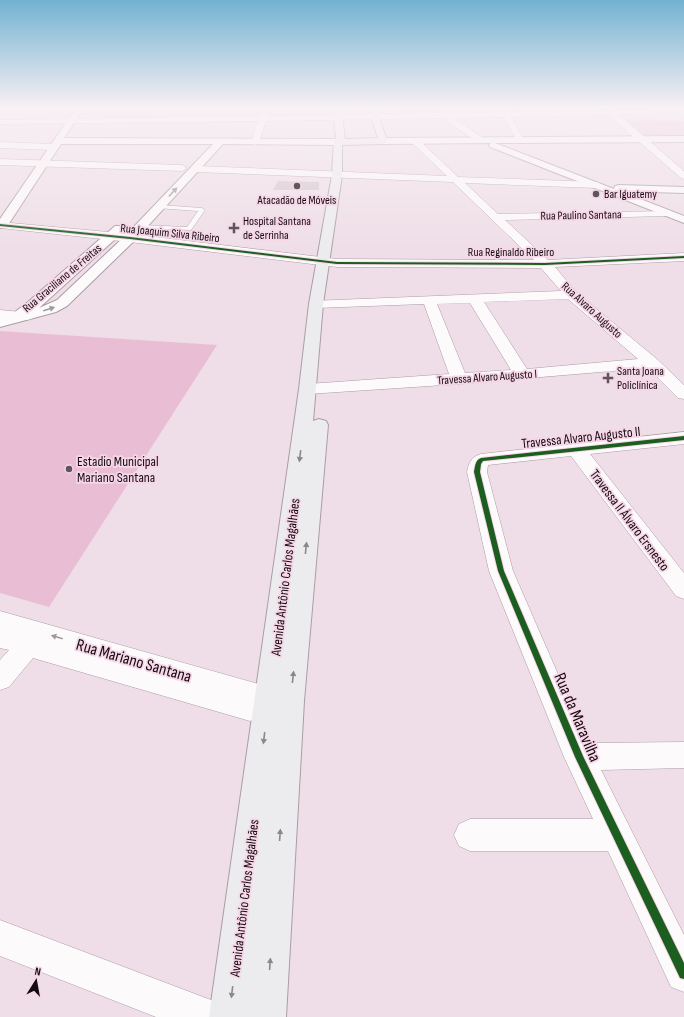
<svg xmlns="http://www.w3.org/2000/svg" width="684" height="1017" font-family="'Sofia Sans Condensed',sans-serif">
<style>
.green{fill:#e9bed5}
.building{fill:#d4c6cd}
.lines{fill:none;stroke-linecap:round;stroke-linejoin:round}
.service-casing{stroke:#aa9da4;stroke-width:1}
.minor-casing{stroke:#aa9da4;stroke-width:1}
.tertiary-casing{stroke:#aa9da4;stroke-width:2}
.secondary-casing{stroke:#aa9da4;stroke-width:2}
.service{fill:#fdfafb;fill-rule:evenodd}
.minor{fill:#fdfafb;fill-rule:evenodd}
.tertiary{fill:#fdfafb;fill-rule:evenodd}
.secondary{fill:#ececee;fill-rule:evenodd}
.cycleway-casing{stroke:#f6d7e7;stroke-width:2}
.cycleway{fill:#1b5e20;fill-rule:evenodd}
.oneway{fill:#a09a9d}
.oneway2{fill:#8b878b}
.poi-dot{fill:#61555c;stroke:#f6d7e7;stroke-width:1.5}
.labels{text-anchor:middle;stroke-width:3.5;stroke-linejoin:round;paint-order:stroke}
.far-poi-label{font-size:12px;fill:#150b11;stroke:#f6d7e7;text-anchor:start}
.far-street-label{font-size:12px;fill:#150b11;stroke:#f6d7e7}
.street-label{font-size:14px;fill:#150b11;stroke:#f6d7e7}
.poi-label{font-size:14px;fill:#150b11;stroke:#f6d7e7;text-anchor:start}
.near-street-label{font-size:17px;fill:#150b11;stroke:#f6d7e7}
</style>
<rect width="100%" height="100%" fill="#efdee7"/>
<g class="green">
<polygon points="623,120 684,121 684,137 642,137"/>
<polygon points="0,331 217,345 49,607 0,593"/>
</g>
<g class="building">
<polygon points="398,108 435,108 440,114 401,115"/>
<polygon points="278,181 319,182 319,190 273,190"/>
</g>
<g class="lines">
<g class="service-casing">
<polygon id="service" points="159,205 202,208 205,210 191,230 138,228 137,227 140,225 187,227 198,211 157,208 157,206"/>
</g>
<g class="minor-casing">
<g id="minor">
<polygon points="262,108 270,108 267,116 440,113 440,110 443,110 449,113 502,112 500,108 506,108 509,112 607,110 606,108 613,108 615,110 684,109 684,113 618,114 684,171 684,179 681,178 615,121 611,115 511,117 524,140 520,143 516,140 504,117 454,118 483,138 484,140 480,143 453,126 445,118 266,121 259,142 255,145 251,142 258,121 0,124 0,120 260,116"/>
<path d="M415,138L418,139L458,177L597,182L602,185L597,188L465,183L498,214L670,211L671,213L670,215L666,216L505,220L548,260L684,253V261L555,267L576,292L658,360L684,385V399L678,398L648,368L459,384L308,394L302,393L300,389L302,385L308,384L449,374L424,304L316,308L311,307L309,304L311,301L561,291L541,268L337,267L130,242L0,228V222L130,234L337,259L534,260L453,182L197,172L192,169L197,166L447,176L412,143L411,141L412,139ZM568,299L638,359L527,369L484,302ZM470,303L511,370L465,373L437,304Z"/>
<polygon points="0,142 53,144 57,147 53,150 0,148"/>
<polygon points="0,159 182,165 187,168 182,171 0,165"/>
<polygon points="0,310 31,313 33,316 31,319 26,320 0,318"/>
<path d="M684,432V444L590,454L684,573V599L676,596L571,456L488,465L487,472L513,571L588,743L684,742V768L601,770L684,935V992L671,987L608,851H470L459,846L454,835L459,824L470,819H593L564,757L489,571L467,472C469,462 471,457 481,454Z"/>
<polygon points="0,611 269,687 279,691 283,699 279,707 269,711 264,709 260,717 250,721 33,658 9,687 0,690 0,660 9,650 0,648"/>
<polygon points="0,920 219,1003 224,1017 156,1017 0,956"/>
</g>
</g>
<g class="tertiary-casing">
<g id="tertiary">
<polygon points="76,108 84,108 64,138 338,139 342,142 338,145 223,144 134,241 67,306 56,312 0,327 0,317 16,313 15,312 28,302 115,226 123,226 125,229 123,232 39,308 57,300 126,235 213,144 61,144 6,228 0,228 0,219"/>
<polygon points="684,136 684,142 495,143 614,189 615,186 619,185 684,187 684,193 620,191 684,216 684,223 490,147 489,145 491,143 383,144 379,141 383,138"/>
</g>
</g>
<g class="secondary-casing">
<polygon id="secondary" points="333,108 341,108 345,139 378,138 368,108 376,108 387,141 383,144 342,145 342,175 323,304 313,421 319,419 326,421 328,425 304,701 286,1017 209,1017 299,389 309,304 332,175 334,140 336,138"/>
</g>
<use href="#service" class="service"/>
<use href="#minor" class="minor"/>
<use href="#tertiary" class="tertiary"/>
<use href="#secondary" class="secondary"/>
<g class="cycleway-casing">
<g id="cycleway">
<polygon points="0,224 130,237 337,262 545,263 684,256 684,258 545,265 337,264 130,239 0,226"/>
<path d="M684,436V440L483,461L481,464L480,472L504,571L583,756L684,963V979L680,978L575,757L498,571L474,472C475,467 475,460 481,458Z"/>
</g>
</g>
<use href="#cycleway" class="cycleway"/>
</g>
<defs><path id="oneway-solid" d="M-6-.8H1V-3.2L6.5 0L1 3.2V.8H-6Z"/></defs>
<g class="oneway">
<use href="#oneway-solid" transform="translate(173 192) rotate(-47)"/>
<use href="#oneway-solid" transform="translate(49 309) rotate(-17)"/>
<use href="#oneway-solid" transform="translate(57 637) rotate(-164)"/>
</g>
<g class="oneway2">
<use href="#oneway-solid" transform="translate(300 456) rotate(97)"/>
<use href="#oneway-solid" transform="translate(306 548) rotate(-84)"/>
<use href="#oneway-solid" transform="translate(293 677) rotate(-84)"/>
<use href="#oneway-solid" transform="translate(264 738) rotate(97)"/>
<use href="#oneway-solid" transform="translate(280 835) rotate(-86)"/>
<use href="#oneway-solid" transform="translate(270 964) rotate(-86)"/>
<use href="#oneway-solid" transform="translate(232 992) rotate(97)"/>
</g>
<linearGradient id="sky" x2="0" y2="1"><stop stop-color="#73b2d2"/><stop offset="0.43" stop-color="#f8f0f4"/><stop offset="1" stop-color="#f8f0f4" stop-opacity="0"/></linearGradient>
<rect width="684" height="250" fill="url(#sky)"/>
<g class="poi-dot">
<circle cx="297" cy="186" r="4"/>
<circle cx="596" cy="194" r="4"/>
<path d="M232 222h4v4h4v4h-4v4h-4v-4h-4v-4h4z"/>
<path d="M606 372h4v4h4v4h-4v4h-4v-4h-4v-4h4z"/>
<circle cx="69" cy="469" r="4"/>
</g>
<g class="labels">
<g class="far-poi-label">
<text x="604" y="198">Bar Iguatemy</text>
<text x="297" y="204" text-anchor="middle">Atacadão de Móveis</text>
<text x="243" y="225">Hospital Santana<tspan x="243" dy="14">de Serrinha</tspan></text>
<text x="617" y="375">Santa Joana<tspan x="617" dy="14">Policlínica</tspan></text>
</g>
<g class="far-street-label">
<text transform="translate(581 215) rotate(-1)" y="4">Rua Paulino Santana</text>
<text transform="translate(170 233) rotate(6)" y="4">Rua Joaquim Silva Ribeiro</text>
<text x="511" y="256">Rua Reginaldo Ribeiro</text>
<text transform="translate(62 278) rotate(-40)" y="4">Rua Graciliano de Freitas</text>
<text transform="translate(592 310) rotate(42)" y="4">Rua Alvaro Augusto</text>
<text transform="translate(487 377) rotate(-4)" y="4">Travessa Alvaro Augusto I</text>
</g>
<g class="street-label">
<text transform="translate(581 437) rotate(-6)" y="5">Travessa Alvaro Augusto II</text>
<text transform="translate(630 520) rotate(53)" y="5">Travessa II Álvaro Ersnesto</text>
<text transform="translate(285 577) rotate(-83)" y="5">Avenida Antônio Carlos Magalhães</text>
<text transform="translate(244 898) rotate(-83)" y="5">Avenida Antônio Carlos Magalhães</text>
</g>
<g class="poi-label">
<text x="77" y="466">Estadio Municipal<tspan x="77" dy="16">Mariano Santana</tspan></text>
</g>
<g class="near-street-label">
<text transform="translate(134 660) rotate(16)" y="6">Rua Mariano Santana</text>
<text transform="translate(578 717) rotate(67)" y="6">Rua da Maravilha</text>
</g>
</g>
<g transform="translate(36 981) rotate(11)" stroke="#f6d7e7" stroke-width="3" paint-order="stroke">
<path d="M0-3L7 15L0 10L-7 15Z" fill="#150b11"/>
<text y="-6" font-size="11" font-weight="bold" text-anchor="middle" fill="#150b11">N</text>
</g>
</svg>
